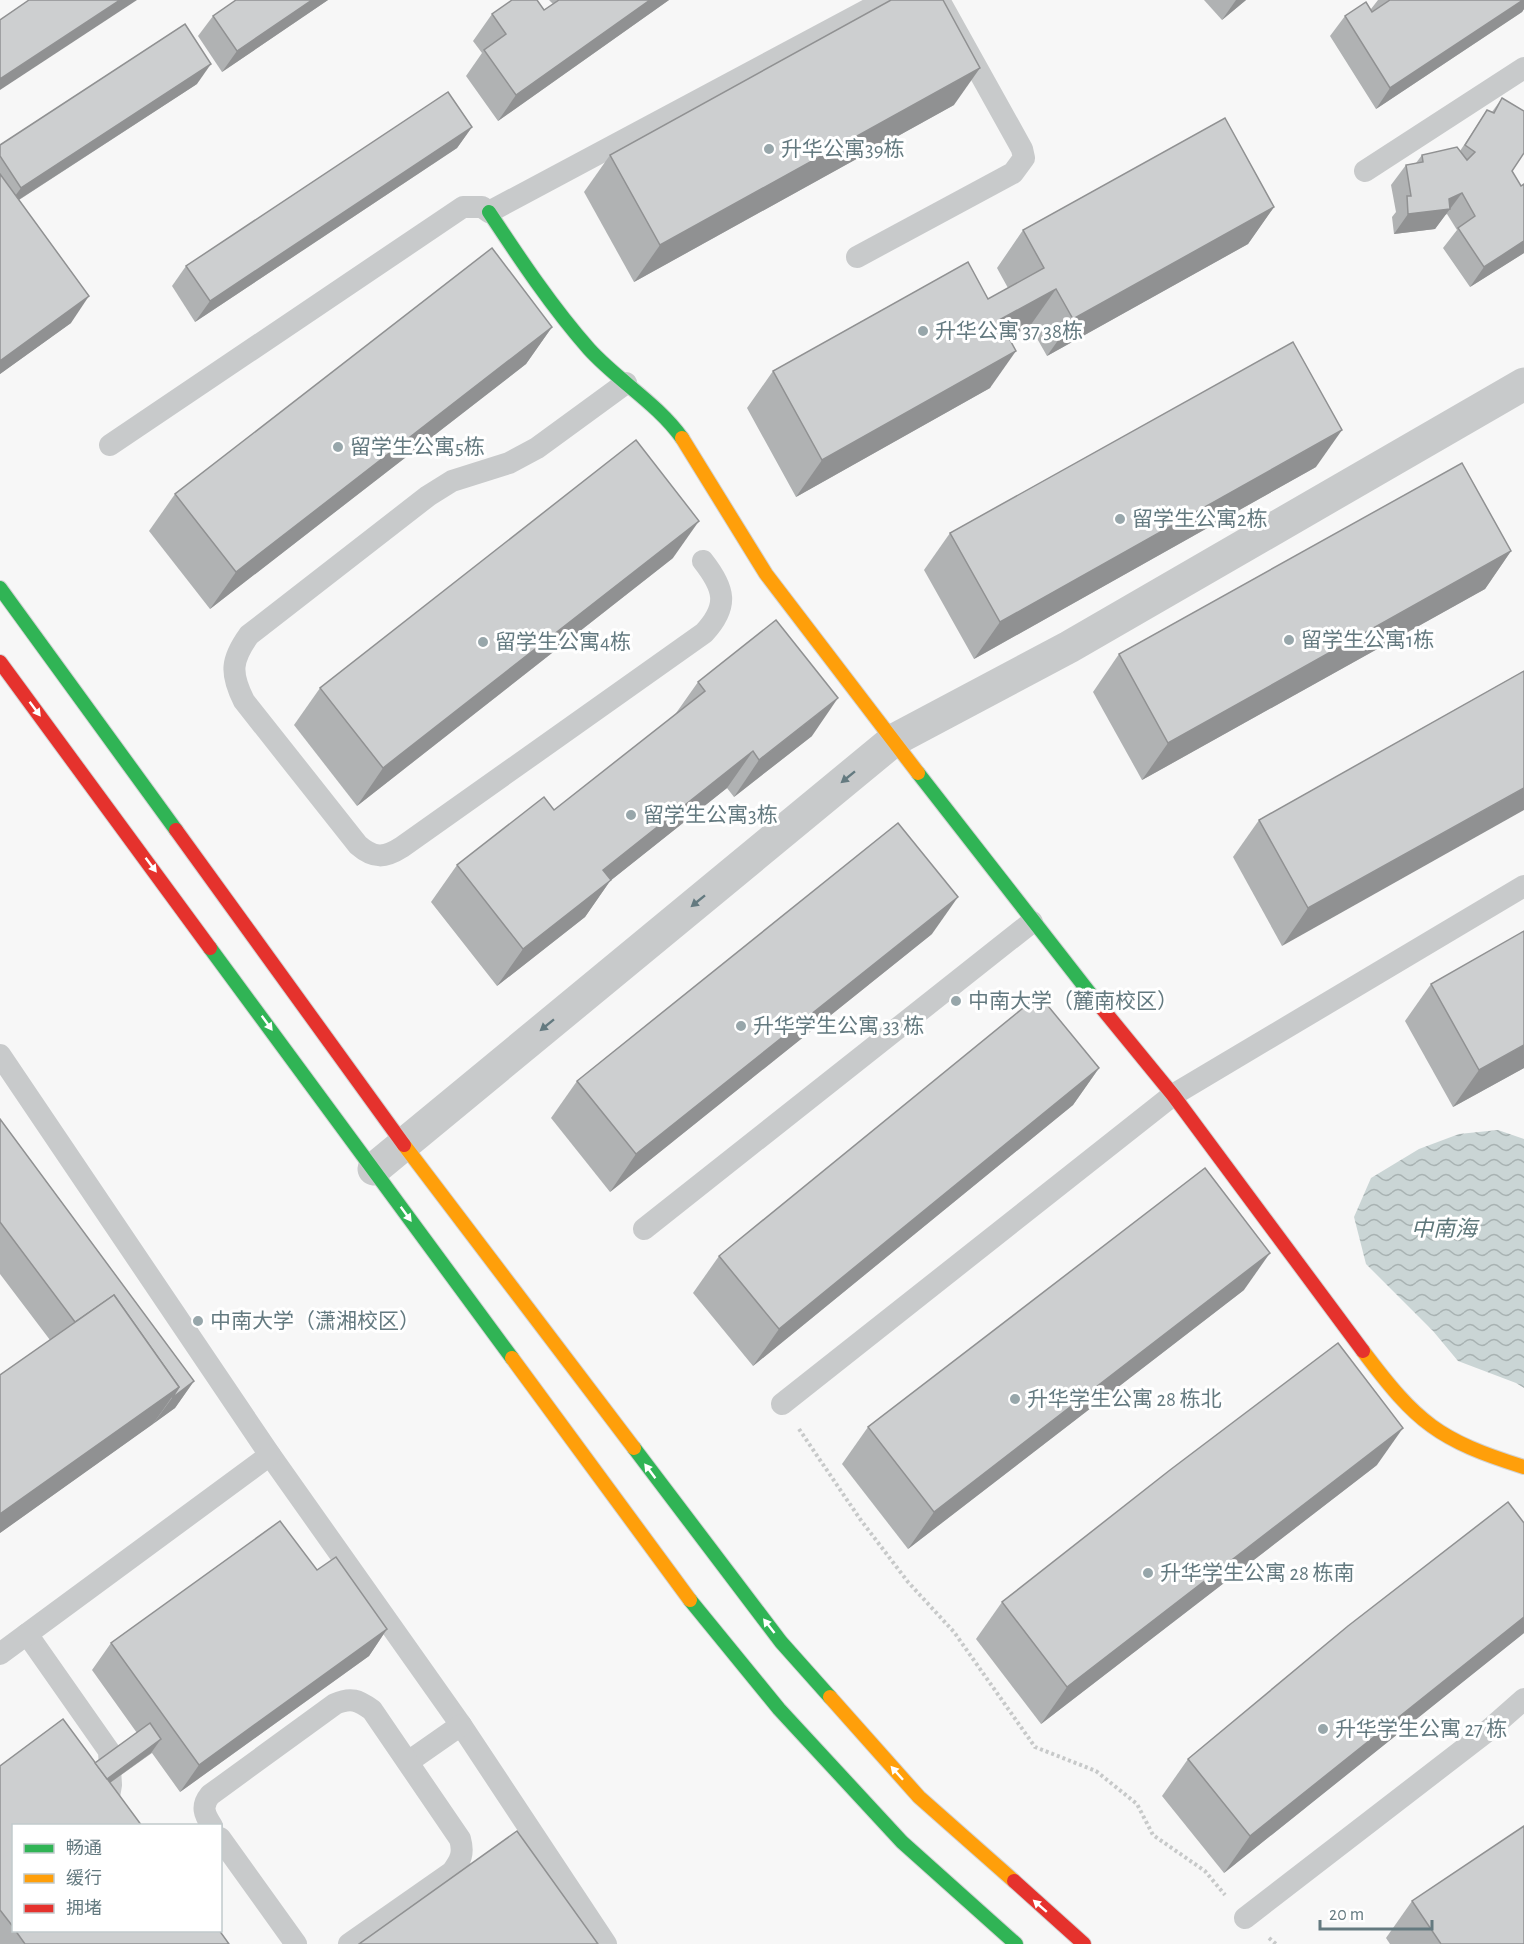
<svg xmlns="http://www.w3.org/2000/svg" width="1524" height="1944" font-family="'Alegreya Sans','Noto Sans SC',sans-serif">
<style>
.water{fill:url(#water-waves)}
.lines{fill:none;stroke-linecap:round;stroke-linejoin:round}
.fast-casing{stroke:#d2d3d4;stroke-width:16}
.slow-casing{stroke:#d2d3d4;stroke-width:16}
.jam-casing{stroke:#d2d3d4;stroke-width:16}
.path{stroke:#c7c9c9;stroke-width:4;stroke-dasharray:3 3;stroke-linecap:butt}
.lane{stroke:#c8cacb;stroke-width:22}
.street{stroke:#c8cacb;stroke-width:33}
.fast{stroke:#30b455;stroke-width:14}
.slow{stroke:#ff9f0a;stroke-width:14}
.jam{stroke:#e5322d;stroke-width:14}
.wall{fill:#b0b2b3}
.shaded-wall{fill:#909192}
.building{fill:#cdcfd0;stroke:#909192;stroke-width:1.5}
.oneway{fill:#fff}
.oneway2{fill:#647a80}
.poi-dot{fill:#97a6aa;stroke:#fff;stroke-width:2}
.labels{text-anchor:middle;stroke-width:6;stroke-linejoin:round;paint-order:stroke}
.poi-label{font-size:21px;fill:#647a80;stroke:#fff;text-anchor:start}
.water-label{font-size:22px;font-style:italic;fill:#5f787b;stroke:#fff}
</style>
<defs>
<pattern id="water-waves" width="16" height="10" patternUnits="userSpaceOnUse" patternTransform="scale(1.5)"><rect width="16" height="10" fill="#cad5d5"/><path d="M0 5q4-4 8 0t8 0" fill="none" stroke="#a8b2b2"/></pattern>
</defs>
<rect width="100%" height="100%" fill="#f7f7f7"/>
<polygon class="water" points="1498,1130 1524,1139 1524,1388 1516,1383 1458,1361 1433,1331 1366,1264 1354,1217 1371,1178 1419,1149 1459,1134"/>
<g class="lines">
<g class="fast-casing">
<g id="fast">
<path d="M489,212C520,259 552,307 589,349C618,381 657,403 682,438"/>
<polyline points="0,588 176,830"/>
<polyline points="918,773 1092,996"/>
<polyline points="210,948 512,1358"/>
<polyline points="634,1448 781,1642 830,1697"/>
<polyline points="690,1600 779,1709 902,1842 1016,1944"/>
</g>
</g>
<g class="slow-casing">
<g id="slow">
<polyline points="682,438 766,574 918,773"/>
<polyline points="404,1145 634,1448"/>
<path d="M1363,1351C1417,1423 1438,1440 1524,1467"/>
<polyline points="512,1358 690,1600"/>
<polyline points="830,1697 919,1797 1014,1881"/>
</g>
</g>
<g class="jam-casing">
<g id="jam">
<polyline points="0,662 210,948"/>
<polyline points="176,830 404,1145"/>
<polyline points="1092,996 1173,1095 1363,1351"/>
<polyline points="1014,1881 1084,1944"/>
</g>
</g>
<g class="path">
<polyline points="799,1429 860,1519 908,1582 954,1632 1035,1747 1096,1771 1137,1804 1153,1835 1205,1871 1225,1895"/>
<polyline points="1269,1938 1276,1944"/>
</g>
<g class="lane">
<polyline points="1365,171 1524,68"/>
<polyline points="857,257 1013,173 1024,158 1022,149 939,0"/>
<path d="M626,383L537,448L509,463L452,481L428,496L249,635C231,660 230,673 244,701L358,845C374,859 385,858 402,847L704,633C729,606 725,589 703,561"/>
<polyline points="110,445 463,207 482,207 489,212 886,0"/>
<polyline points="0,1055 270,1455 461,1725 606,1944"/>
<polyline points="644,1229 1032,922"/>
<polyline points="782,1404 1173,1095 1524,886"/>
<polyline points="27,1634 109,1751 111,1785 104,1826"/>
<polyline points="0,1654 270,1455"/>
<polyline points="408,1762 461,1725"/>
<path d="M212,1826C204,1814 201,1806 210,1795L335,1704C351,1697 358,1700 372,1710L460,1839C464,1853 461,1860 452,1872L349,1944"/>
<polyline points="220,1838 296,1944"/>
<polyline points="1245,1918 1490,1729 1524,1699"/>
</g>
<polyline class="street" points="374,1169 894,740 1069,647 1524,384"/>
<use href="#fast" class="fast"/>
<use href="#slow" class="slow"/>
<use href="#jam" class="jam"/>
</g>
<g class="wall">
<polygon points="236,0 328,0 222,72 198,36 213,16"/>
<polygon points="549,0 669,0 498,121 466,76 482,53 473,41 492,14 544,10 553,4"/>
<polygon points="1204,0 1246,0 1222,20"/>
<polygon points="1378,0 1524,0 1524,9 1522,12 1376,109 1330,36 1345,16 1371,9"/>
<polygon points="197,84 19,200 71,323 0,374 0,145"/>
<polygon points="1502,98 1524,253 1470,287 1443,248 1457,230 1447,214 1445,215 1435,229 1394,234 1392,217 1396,212 1391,185 1406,165 1416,163 1422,155 1460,151 1487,110 1492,112"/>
<polygon points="954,105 634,282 584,192 610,155"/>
<polygon points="472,127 457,148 195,322 172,286 186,266"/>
<polygon points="1274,207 1248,244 1047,356 1030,326 1008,338 990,388 796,497 747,408 773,371 988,299 1008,288 997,268 1023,230"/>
<polygon points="552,327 526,364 210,609 149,531 175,494"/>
<polygon points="1316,467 974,659 924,570 950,533"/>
<polygon points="1511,551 1485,589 1142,780 1093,692 1119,654"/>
<polygon points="673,558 357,806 294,725 320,688"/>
<polygon points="1524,671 1282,946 1233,857 1259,820"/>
<polygon points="698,682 812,736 734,797 727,788 610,881 585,917 497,986 431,902 457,865 554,810 674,716"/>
<polygon points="932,934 610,1192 551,1118 577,1081"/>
<polygon points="1431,984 1524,1068 1453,1107 1405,1021"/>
<polygon points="1099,1068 1073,1105 753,1366 693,1293 719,1256"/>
<polygon points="0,1119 194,1381 175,1408 0,1533 50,1340 0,1274"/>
<polygon points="1244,1290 908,1549 842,1464 868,1427"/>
<polygon points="1377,1465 1041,1724 976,1639 1002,1602"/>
<polygon points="1524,1523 1524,1633 1224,1873 1162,1796 1188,1759"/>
<polygon points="317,1570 387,1629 369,1656 180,1792 152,1753 110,1783 14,1826 14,1930 219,1930 229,1944 0,1944 0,1766 95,1763 137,1733 92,1670 111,1643"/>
<polygon points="1412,1901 1524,1944 1390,1944 1386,1938"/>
</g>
<g class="shaded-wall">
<polygon points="120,0 137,0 0,90 0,79"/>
<polygon points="312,0 328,0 222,72 237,51"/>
<polygon points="650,0 669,0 498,121 516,95"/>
<polygon points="1236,0 1246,0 1222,20"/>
<polygon points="1523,0 1524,0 1524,9 1522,12 1376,109 1390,88"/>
<polygon points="211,64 197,84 6,208 21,188"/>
<polygon points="980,68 954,105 634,282 660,245"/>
<polygon points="472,127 457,148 195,322 210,301"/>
<polygon points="1462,193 1435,229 1394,234 1408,214 1449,199"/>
<polygon points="1274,207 1248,244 1047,356 1073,319"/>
<polygon points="1524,241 1524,253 1470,287 1484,267"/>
<polygon points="1056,289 1030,326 973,357 999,320"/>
<polygon points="89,296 71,323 0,374 0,361"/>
<polygon points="552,327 526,364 210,609 236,572"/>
<polygon points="1016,351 990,388 796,497 822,460"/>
<polygon points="1342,430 1316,467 974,659 1000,622"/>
<polygon points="699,521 673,558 357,806 383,768"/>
<polygon points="1511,551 1485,589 1142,780 1168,743"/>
<polygon points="838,698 812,736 734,797 759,760"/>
<polygon points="753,751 727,788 610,881 585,917 497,986 523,949 603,870"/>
<polygon points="1524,788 1524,810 1282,946 1308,908"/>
<polygon points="958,897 932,934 610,1192 636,1154"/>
<polygon points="1524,1045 1524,1068 1453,1107 1479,1070"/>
<polygon points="1099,1068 1073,1105 753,1366 779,1329"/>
<polygon points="1270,1253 1244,1290 908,1549 934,1512"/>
<polygon points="194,1381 175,1408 153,1424 172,1398"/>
<polygon points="179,1387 153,1424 0,1533 0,1514"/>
<polygon points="1403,1428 1377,1465 1041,1724 1067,1687"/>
<polygon points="1524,1617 1524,1633 1224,1873 1250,1836"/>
<polygon points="387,1629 369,1656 180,1792 199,1765"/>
<polygon points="161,1739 151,1753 89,1798 97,1786"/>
</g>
<g class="building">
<polygon points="29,0 120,0 0,79 0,20"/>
<polygon points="236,0 312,0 237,51 213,16"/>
<polygon points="512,0 537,0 544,10 559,0 650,0 516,95 484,50 506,34 492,14"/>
<polygon points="891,0 943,0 980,68 660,245 610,155"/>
<polygon points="1390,0 1523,0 1390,88 1345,16 1366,2 1372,12"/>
<polygon points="185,24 211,64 21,188 0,156 0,145"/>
<polygon points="448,92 472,127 210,301 186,266"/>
<polygon points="1502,98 1524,111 1524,153 1512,171 1521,186 1524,184 1524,241 1484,267 1458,228 1475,216 1462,193 1449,199 1450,209 1408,214 1407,196 1411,196 1406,165 1423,162 1422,155 1457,147 1467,160 1475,152 1465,145 1487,110 1494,113"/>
<polygon points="1225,118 1274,207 1073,319 1056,289 999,320 1016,351 822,460 773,371 968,262 988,299 1044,268 1023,230"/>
<polygon points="0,174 89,296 0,361"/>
<polygon points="492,248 552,327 236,572 175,494"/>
<polygon points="1293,342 1342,430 1000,622 950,533"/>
<polygon points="636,440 699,521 383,768 320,688"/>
<polygon points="1462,463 1511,551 1168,743 1119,654"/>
<polygon points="776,620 838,698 759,760 753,751 603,870 611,880 523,949 457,865 544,797 554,810 705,691 698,682"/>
<polygon points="1524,671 1524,788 1308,908 1259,820"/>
<polygon points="898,823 958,897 636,1154 577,1081"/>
<polygon points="1524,931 1524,1045 1479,1070 1431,984"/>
<polygon points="1039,995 1099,1068 779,1329 719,1256"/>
<polygon points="0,1119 194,1381 172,1398 179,1387 114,1295 75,1322 0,1222"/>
<polygon points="1205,1168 1270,1253 934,1512 868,1427"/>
<polygon points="114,1295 179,1387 0,1514 0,1375"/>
<polygon points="1338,1343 1403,1428 1067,1687 1002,1602 1170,1470"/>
<polygon points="1508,1502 1524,1523 1524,1617 1250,1836 1188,1759 1348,1626"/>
<polygon points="280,1521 317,1570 336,1557 387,1629 199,1765 111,1643"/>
<polygon points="63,1719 142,1826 14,1826 14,1928 0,1910 0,1766"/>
<polygon points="150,1723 161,1739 107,1779 95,1763"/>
<polygon points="1524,1826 1524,1944 1441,1944 1412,1901"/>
<polygon points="517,1831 598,1944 359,1944"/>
<polygon points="15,1930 219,1930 229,1944 25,1944"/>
</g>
<defs><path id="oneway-solid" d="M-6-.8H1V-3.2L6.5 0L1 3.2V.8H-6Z" transform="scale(1.5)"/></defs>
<g class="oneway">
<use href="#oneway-solid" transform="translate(35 709) rotate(53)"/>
<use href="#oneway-solid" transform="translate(151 865) rotate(53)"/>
<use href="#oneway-solid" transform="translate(267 1023) rotate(54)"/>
<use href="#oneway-solid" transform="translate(406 1214) rotate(54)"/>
<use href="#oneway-solid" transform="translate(650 1471) rotate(-127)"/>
<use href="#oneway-solid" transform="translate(769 1626) rotate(-128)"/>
<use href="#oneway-solid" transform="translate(897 1773) rotate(-132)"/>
<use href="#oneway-solid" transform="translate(1040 1906) rotate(-139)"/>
</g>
<g class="oneway2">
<use href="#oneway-solid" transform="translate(848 777) rotate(141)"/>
<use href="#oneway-solid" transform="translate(698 901) rotate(141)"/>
<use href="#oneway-solid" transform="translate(547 1025) rotate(141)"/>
</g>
<g class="poi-dot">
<circle cx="769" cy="149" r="6"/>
<circle cx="923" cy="331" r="6"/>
<circle cx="338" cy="447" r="6"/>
<circle cx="1120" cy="519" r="6"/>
<circle cx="1289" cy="640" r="6"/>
<circle cx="483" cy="642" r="6"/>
<circle cx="631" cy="815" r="6"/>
<circle cx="956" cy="1001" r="6"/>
<circle cx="741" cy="1026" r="6"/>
<circle cx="198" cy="1321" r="6"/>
<circle cx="1015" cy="1399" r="6"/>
<circle cx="1148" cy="1573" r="6"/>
<circle cx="1323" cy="1729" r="6"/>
</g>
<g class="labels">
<g class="poi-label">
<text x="781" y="156">升华公寓39栋</text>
<text x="935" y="338">升华公寓 37 38栋</text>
<text x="350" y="454">留学生公寓5栋</text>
<text x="1132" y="526">留学生公寓2栋</text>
<text x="1301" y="647">留学生公寓1栋</text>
<text x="495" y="649">留学生公寓4栋</text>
<text x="643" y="822">留学生公寓3栋</text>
<text x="968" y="1008">中南大学（麓南校区）</text>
<text x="753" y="1033">升华学生公寓 33 栋</text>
<text x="210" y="1328">中南大学（潇湘校区）</text>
<text x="1027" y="1406">升华学生公寓 28 栋北</text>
<text x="1160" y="1580">升华学生公寓 28 栋南</text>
<text x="1335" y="1736">升华学生公寓 27 栋</text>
</g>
<g class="water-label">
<text x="1444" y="1236">中南海</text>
</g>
</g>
<rect x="12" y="1824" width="210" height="108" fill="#ffffff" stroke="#c1cacc" stroke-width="1.5"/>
<rect x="24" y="1844" width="30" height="9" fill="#30b455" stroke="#c1cacc" stroke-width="1.5"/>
<text x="66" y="1854" font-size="18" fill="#647a80">畅通</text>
<rect x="24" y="1874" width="30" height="9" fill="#ff9f0a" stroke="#c1cacc" stroke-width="1.5"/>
<text x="66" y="1884" font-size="18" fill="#647a80">缓行</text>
<rect x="24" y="1904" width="30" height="9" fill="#e5322d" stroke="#c1cacc" stroke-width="1.5"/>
<text x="66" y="1914" font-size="18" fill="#647a80">拥堵</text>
<path d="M1320 1920v9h112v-9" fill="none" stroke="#647a80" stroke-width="3"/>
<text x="1329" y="1920" font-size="18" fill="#647a80" stroke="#ffffff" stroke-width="4.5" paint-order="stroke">20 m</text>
</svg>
